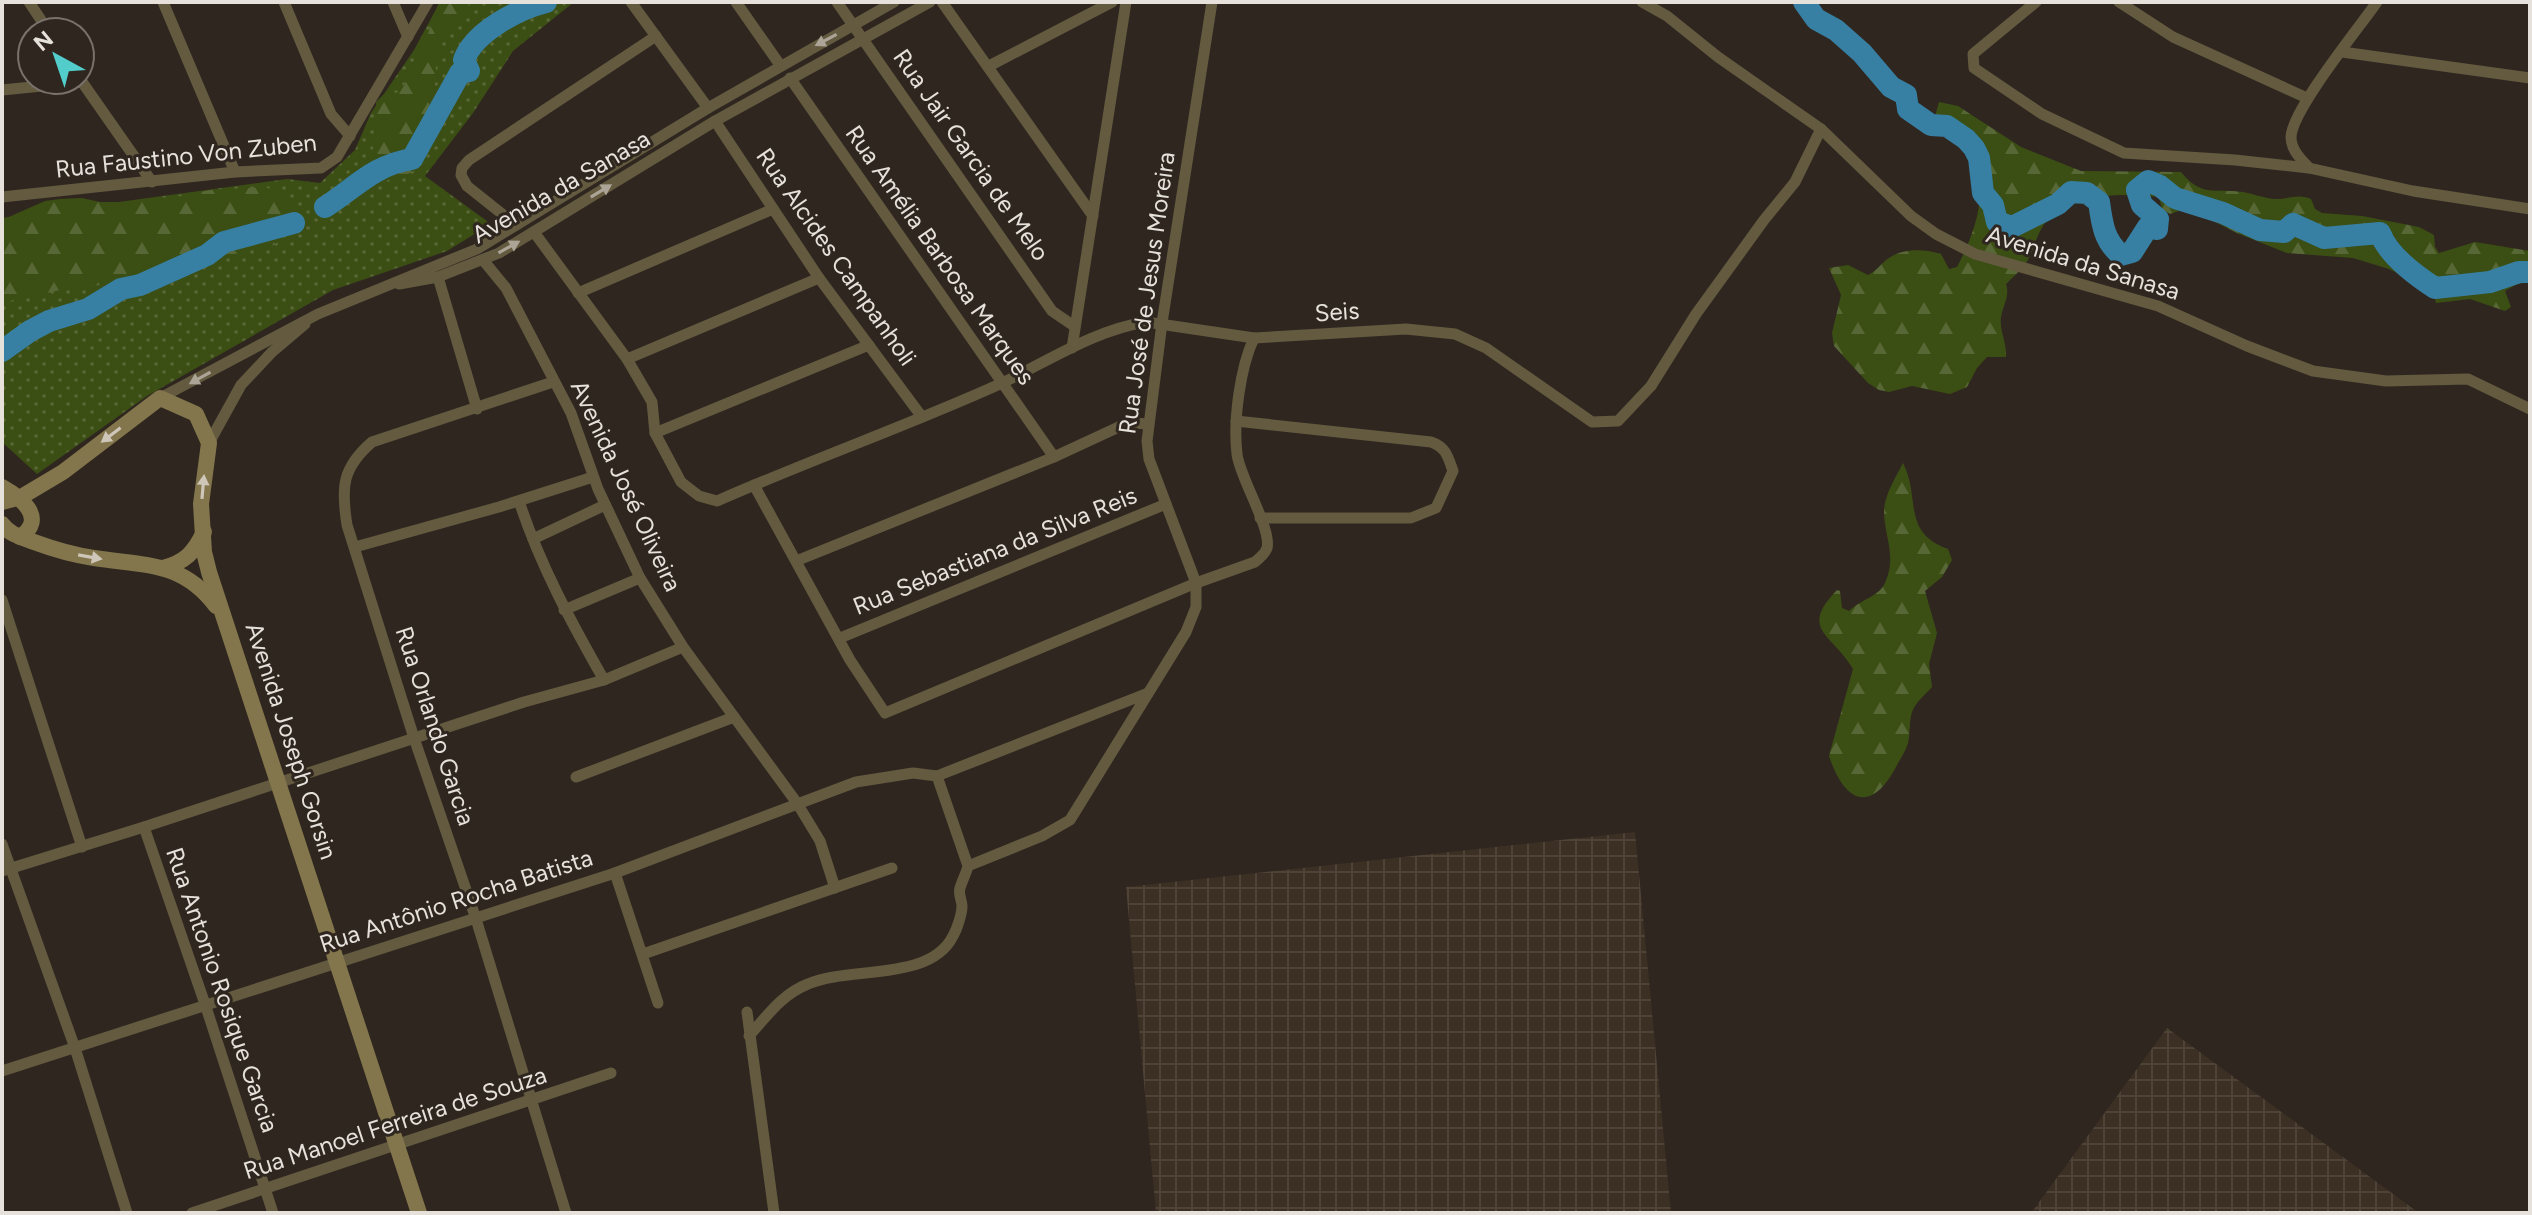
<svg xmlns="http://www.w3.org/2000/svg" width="2532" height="1215" font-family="Figtree,sans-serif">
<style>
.industrial{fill:url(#industrial-grid)}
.grass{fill:url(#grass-dots)}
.forest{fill:url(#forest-firs)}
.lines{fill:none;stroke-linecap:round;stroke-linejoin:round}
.river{stroke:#377fa3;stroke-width:22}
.street{stroke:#635a40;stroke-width:11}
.secondary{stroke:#83764c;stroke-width:16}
.oneway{fill:#aca496}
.oneway2{fill:#cec6b8}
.labels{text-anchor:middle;stroke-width:6;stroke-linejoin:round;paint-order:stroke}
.street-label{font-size:24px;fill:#e7e1dc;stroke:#2f271f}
</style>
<defs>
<pattern id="industrial-grid" width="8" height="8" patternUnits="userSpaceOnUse" patternTransform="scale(2)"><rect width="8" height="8" fill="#3c2f23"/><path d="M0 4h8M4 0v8" fill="none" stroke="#4f4338"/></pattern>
<pattern id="grass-dots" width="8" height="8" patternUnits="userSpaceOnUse" patternTransform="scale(2)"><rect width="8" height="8" fill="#3b4e13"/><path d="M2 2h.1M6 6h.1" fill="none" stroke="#576735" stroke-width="1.8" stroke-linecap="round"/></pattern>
<pattern id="forest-firs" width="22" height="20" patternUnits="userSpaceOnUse" patternTransform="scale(2)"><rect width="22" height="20" fill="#3b4e13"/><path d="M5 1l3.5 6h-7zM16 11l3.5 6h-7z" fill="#576735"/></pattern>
</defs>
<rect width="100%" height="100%" fill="#2f271f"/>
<g class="industrial">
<polygon points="1635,832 1671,1213 1156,1213 1126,887"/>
<polygon points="2167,1028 2419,1213 2031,1213"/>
</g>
<polygon class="grass" points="440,2 574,2 513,51 473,113 425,176 491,224 447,251 333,290 147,396 37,474 2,442 2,218 287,179 320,183 355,150 371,113 414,50"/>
<g class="forest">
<path d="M439,2H470C463,17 446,28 441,43C422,95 461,174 381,181L371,174L361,178L358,176L373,149L377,128L376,102L383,95L399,92L416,67V51L428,34Z"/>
<path d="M1939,102L1958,106L2021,147L2081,171L2181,172C2202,198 2215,188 2243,192C2253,194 2264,198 2274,199C2287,200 2297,193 2311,199L2315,209L2322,213L2362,216L2419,227L2434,235L2435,247L2439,253L2475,242L2530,251V282L2517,284L2505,291L2511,307L2505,311L2470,299L2436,303L2433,291L2389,269L2353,258L2287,253L2239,234L2187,208L2170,214L2162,209L2159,197C2123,193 2073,192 2046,222C2038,231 2035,245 2030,256C2025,267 2014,276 2006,284C2010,296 2003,305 2001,317C1999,330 2007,343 2006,357H1987L1977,368L1967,387L1950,394L1912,386L1889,392L1879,390L1868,383L1834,346L1832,333L1841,295L1829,268L1848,265L1868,275C1877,271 1881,263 1889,258C1904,248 1925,249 1941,254L1949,269L1957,267C1971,240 1988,200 1976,169C1969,150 1947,136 1934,120Z"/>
<path d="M264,187L286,193L299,206L300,216L297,226L274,245L247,250L180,271L149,276L115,288C92,278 30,299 2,302V220L45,201L60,199L82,198L100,202H152L210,190Z"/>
<path d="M1903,463C1921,498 1901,532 1948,549L1952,560L1942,577L1925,591L1937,633L1929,664L1932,687C1927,693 1919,699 1915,706C1908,715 1911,731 1908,743C1906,750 1901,758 1897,765C1872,814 1845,804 1829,756L1853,669C1833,634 1798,630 1837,590L1840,591L1842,608L1849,611C1859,601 1878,596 1884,585C1898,556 1884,538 1884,510C1885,494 1896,477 1903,463Z"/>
</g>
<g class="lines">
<g class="river">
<path d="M1804,2L1816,19L1836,30L1862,53L1891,87L1906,95L1908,109L1931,125L1947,126L1966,139L1974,148L1979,158L1983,193L1993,205L1997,222L2012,227L2058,204L2071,192L2087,193L2099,202C2102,224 2104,241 2121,255L2132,252L2148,227L2157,229L2158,219L2142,205L2137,190L2148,181L2160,186L2175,198L2223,213L2260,230L2284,232L2293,224L2324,238L2380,233C2388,255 2415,275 2435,288L2490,282L2519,272H2530"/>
<path d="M325,207C356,187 374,165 412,159L460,73L469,71L464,60C474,32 518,9 546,2"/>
<polyline points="2,351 30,331 49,321 88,309 121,289 140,285 207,255 224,242 294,223"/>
</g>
<g class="street">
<polyline points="29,2 49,32"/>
<polyline points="163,2 235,172"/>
<polyline points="284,2 331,114 350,136"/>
<polyline points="393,2 408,37"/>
<polyline points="631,2 708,108"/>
<polyline points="736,2 780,65"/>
<polyline points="837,2 1052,311 1074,326"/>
<polyline points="942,2 1093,216"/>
<polyline points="1642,2 1667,16 1718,57 1821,129 1911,216 1936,234 1975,254 2158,306 2247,346 2313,371 2386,381 2468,379 2530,409"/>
<polyline points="2036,2 1973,54 1974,68 2042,114 2124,153 2235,160 2309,168 2413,191 2530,209"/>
<polyline points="2119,2 2173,37 2307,98"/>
<polyline points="2342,52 2530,78"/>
<polyline points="989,66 1112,2"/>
<polyline points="790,78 1054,457"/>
<polyline points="80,79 152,182"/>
<polyline points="2,90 82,82"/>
<polyline points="715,121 819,278 922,417"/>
<path d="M2309,168C2301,159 2291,150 2291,137C2292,110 2358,29 2377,2"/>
<polyline points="2,197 235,172 321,168 337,157 428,2"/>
<polyline points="516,225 467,186 461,175 462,168 469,160 656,36"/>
<path d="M534,232L627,359L652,402L655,433L681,482L699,496L717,501C810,460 907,426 1000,384C1047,362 1094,330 1146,322L1254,338L1406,329L1455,334L1486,348L1592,422L1618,421L1651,386L1696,314L1764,220L1795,182L1821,129"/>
<polyline points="483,260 506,288 571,413 598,489 640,578 683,647 797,803 820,841 835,888"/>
<polyline points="438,277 477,409"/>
<polyline points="399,284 438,277 499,253 715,121 930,2"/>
<polyline points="578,293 773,209"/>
<polyline points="1072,348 1126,2"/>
<polyline points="627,359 819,278"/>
<path d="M553,382L372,442C342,468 341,487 347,525L414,738L476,919L566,1213"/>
<polyline points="160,398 318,314 477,249 708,108 894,2"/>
<path d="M1236,421L1431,442C1446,447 1448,457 1453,471L1436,508L1411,518H1260"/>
<polyline points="655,433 869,345"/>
<polyline points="209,443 241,385 272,352 305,324"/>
<path d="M754,485L850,660L885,713L1196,583L1255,562C1260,558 1265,554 1267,548C1272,529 1239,476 1237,454C1233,421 1240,368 1254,338"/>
<path d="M519,501C540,565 571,622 604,680"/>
<polyline points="533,539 605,505"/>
<polyline points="355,547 499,507 593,477"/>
<polyline points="796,561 1054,457 1123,425 1135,423 1147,424"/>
<polyline points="2,600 82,847"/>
<polyline points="564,610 640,578"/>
<polyline points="840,638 1166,504"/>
<polyline points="937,776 1148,693"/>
<polyline points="576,777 734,717"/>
<polyline points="144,827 205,1004 273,1213"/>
<polyline points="2,844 75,1048 127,1213"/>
<polyline points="968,866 1042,836 1070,820 1186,632 1196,607 1196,583 1149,459 1147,441 1162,323 1212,2"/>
<polyline points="2,871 144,827 524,702 604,680 683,647"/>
<polyline points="615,873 658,1003"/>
<polyline points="643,954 892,868"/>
<polyline points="747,1012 774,1213"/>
<path d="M2,1071L615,873L856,782L913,773L937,776L968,866C966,874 962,881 960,888C958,895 962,900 962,906C962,914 957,929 953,936C930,982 850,966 808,984C782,994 767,1016 749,1036"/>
<polyline points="192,1213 611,1073"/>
</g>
<g class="secondary">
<path d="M2,487C20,497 48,518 20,537"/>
<polyline points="2,502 21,497 63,472 160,398 196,414 209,443 201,504 204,552 209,572 419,1213"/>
<path d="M2,524C10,535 21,537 34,542C53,549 73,555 94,558C145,566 182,561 216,606"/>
<path d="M163,568C185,562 194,553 204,532"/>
</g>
</g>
<defs><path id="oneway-solid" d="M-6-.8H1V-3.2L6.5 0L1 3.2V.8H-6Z" transform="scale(2)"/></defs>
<g class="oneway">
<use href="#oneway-solid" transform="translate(826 40) rotate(152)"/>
<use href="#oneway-solid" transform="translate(601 191) rotate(-31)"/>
<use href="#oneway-solid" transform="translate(509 247) rotate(-29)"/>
<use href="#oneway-solid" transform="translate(200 378) rotate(151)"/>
</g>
<g class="oneway2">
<use href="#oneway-solid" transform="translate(111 435) rotate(143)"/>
<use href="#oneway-solid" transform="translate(203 487) rotate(-85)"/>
<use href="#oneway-solid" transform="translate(90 557) rotate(10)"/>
</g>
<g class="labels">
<g class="street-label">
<text transform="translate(971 155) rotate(55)" y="8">Rua Jair Garcia de Melo</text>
<text transform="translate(186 156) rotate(-6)" y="8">Rua Faustino Von Zuben</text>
<text transform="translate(561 187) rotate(-30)" y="8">Avenida da Sanasa</text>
<text transform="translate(940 255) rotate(55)" y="8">Rua Amélia Barbosa Marques</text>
<text transform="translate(836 257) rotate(55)" y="8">Rua Alcides Campanholi</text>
<text transform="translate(2083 263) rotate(17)" y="8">Avenida da Sanasa</text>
<text transform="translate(1147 293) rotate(-82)" y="8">Rua José de Jesus Moreira</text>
<text transform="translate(1337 312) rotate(-4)" y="8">Seis</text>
<text transform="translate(626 486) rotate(65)" y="8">Avenida José Oliveira</text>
<text transform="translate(995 551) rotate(-22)" y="8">Rua Sebastiana da Silva Reis</text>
<text transform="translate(435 726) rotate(72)" y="8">Rua Orlando Garcia</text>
<text transform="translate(291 741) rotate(72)" y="8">Avenida Joseph Gorsin</text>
<text transform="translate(456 901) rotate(-18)" y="8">Rua Antônio Rocha Batista</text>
<text transform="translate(222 990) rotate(71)" y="8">Rua Antonio Rosique Garcia</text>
<text transform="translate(395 1123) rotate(-18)" y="8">Rua Manoel Ferreira de Souza</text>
</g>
</g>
<rect width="2532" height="1215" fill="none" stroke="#e7e1dc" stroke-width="8"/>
<g transform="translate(56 56) rotate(320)"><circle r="38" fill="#2f271f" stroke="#79716b" stroke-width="2"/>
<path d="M0-6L14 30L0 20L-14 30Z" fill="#53cdcb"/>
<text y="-12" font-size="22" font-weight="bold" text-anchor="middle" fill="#e7e1dc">N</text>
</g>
</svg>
